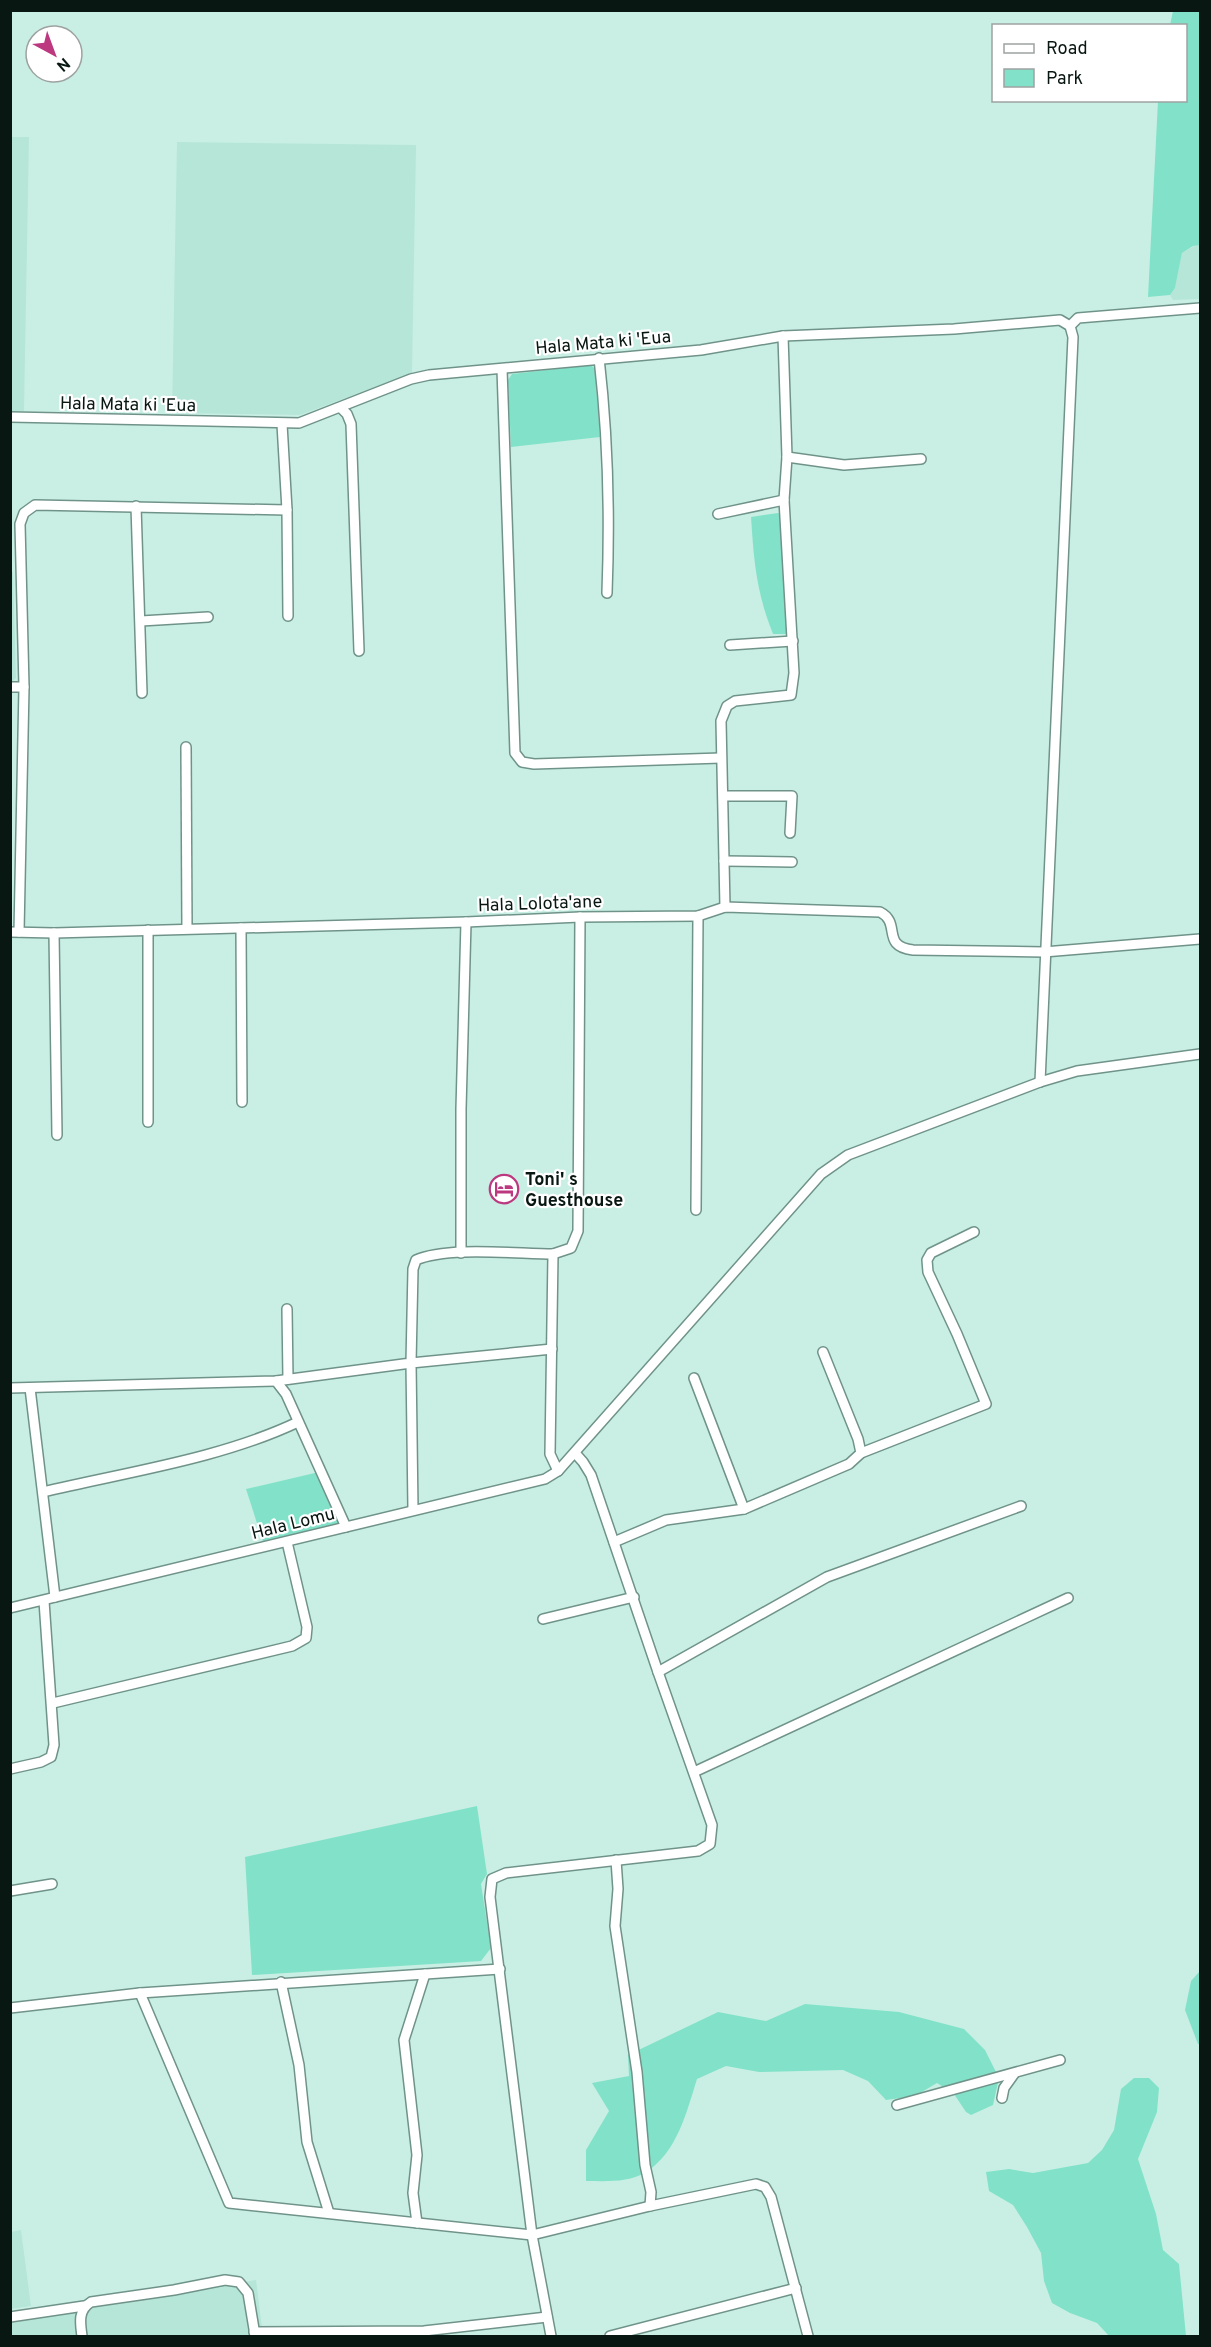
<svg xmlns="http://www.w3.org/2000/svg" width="1211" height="2347" font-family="Overpass,sans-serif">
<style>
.built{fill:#b6e6d8}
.green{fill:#82e2c9}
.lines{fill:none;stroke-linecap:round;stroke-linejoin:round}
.minor-casing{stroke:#709389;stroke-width:12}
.minor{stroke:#fff;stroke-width:9}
.labels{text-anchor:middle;stroke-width:4.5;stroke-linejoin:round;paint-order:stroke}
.street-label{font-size:18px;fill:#091713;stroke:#fff}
.poi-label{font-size:18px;font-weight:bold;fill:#091713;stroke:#fff;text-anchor:start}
</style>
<rect width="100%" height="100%" fill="#c9efe4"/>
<g class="built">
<polygon points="11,137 29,137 24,411 10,411"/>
<polygon points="177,142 416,145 412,373 300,415 172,413"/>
<polygon points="1198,244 1200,245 1200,299 1173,300 1170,295 1175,288 1182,253"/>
<polygon points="10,572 13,572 16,678 11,683"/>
<polygon points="21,2230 31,2306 11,2309 11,2232"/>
<polygon points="256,2280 263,2336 11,2336 11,2320"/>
</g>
<g class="green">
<polygon points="1173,11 1200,11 1200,245 1193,246 1182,253 1175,288 1170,295 1148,297 1158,101 1186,100 1186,26 1170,25"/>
<polygon points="591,365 595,369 600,437 511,447 508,380 512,374"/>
<path d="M778,513L782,516L787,634H773C756,591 754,562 751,517Z"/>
<polygon points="319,1472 341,1523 264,1545 246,1489"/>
<polygon points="477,1806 487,1874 481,1884 491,1948 481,1961 252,1975 245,1857"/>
<polygon points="1200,1971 1200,2044 1198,2044 1185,2010 1191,1981"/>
<path d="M805,2004L899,2012L964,2029L985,2050L999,2078L993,2105L971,2115L966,2112L954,2094L937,2083L915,2096L886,2100L868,2081L843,2070L759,2072L726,2066L697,2079C687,2111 677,2153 646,2172C629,2183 605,2181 586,2181V2150L609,2111L592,2083L629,2076L628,2055L718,2012L766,2021Z"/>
<polygon points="1134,2078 1149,2078 1159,2088 1157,2112 1138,2159 1156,2214 1163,2250 1179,2264 1186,2336 1109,2336 1097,2323 1070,2313 1052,2303 1044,2281 1041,2253 1027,2227 1013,2205 989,2191 986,2172 1009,2169 1033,2173 1088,2163 1102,2150 1114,2130 1121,2089"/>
</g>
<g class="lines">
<g class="minor-casing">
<g id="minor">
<path d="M599,358C608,436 610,514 607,593"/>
<polyline points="502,369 515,753 522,762 534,764 721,758"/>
<polyline points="341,408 347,414 351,424 359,651"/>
<polyline points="10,417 299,423 411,379 429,375 701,350 783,336 954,329 1060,320 1070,326 1078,318 1200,308"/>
<polyline points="787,457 844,465 921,459"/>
<polyline points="136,506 142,693"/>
<polyline points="287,510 288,616"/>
<polyline points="718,514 784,500"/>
<polyline points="141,621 208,617"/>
<polyline points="730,645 793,641"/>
<polyline points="10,687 24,687"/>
<polyline points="186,747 187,928"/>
<polyline points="724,796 792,796 790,833"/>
<polyline points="724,861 792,862"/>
<polyline points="725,907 721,721 727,706 735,701 791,695 794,673 784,500 787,457 783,336"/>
<polyline points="241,928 242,1102"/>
<polyline points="148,930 148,1122"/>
<path d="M10,932L54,933L466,922L580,917L698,916L725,907L880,912C902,923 880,946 913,950L1044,952L1200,939"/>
<polyline points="19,932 24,687 20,524 24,513 35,505 287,510 282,424"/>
<polyline points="54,933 57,1135"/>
<polyline points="1040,1082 1073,337 1070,326"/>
<polyline points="696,1210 698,916"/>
<polyline points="461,1253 461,1109 466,922"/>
<polyline points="287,1309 288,1379"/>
<polyline points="694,1378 744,1509"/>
<polyline points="276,1381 286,1394 346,1527"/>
<path d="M10,1388L276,1381L411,1363L413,1269L416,1260C447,1246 518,1254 553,1254"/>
<polyline points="30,1388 55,1597"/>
<polyline points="861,1453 986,1404 957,1334 928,1272 927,1260 931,1253 974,1232"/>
<polyline points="558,1471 550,1454 553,1254 571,1248 578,1231 580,917"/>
<path d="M43,1492C126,1472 220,1459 298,1422"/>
<polyline points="413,1510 411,1363 552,1349"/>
<polyline points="614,1542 666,1520 744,1509 849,1464 861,1453 858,1439 823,1352"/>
<polyline points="10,1608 545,1479 558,1471 821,1174 848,1155 1040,1082 1077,1071 1200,1054"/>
<polyline points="543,1619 634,1597"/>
<polyline points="658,1672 827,1577 1021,1506"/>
<polyline points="53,1703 292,1646 306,1638 307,1627 287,1542"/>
<polyline points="10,1769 41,1762 51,1757 54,1745 44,1601"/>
<polyline points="694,1772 1068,1598"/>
<polyline points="616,1860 618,1889 615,1926 637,2072 645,2165 651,2192 650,2206"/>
<polyline points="10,1891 52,1884"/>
<polyline points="281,1982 299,2065 307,2142 329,2213"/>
<polyline points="140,1993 229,2203 532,2235 650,2206 756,2184 765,2187 771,2197 808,2336"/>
<polyline points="10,2008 140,1993 500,1969"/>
<polyline points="1002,2098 1004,2088 1014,2074"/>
<polyline points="897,2105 1060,2060"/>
<polyline points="417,2223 413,2193 417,2155 404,2040 425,1974"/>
<polyline points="10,2317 84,2306"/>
<polyline points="254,2332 424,2331 547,2317"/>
<path d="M82,2336C80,2322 78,2310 91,2302L174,2290L225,2280L239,2282L248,2293L255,2335"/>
<polyline points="551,2336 532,2235 490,1897 492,1879 506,1873 698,1851 710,1844 712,1825 658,1672 591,1475 583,1462 575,1453"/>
<polyline points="610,2336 796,2288"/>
</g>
</g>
<use href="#minor" class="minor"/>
</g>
<defs>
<g id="hotel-ring" transform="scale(1.5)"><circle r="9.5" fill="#fff" stroke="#bc3980" stroke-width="1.5"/><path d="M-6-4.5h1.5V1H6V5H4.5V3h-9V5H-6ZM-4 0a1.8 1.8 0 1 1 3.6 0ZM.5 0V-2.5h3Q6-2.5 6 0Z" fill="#bc3980"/></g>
</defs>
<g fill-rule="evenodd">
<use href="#hotel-ring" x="504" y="1189"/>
</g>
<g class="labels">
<g class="street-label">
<text transform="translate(603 342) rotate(-5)" y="6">Hala Mata ki 'Eua</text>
<text transform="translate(128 404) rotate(1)" y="6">Hala Mata ki 'Eua</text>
<text transform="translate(540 903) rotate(-2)" y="6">Hala Lolota'ane</text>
<text transform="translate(293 1523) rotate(-14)" y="6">Hala Lomu</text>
</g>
<g class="poi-label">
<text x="525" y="1185">Toni' s<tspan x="525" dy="21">Guesthouse</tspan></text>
</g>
</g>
<rect width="1211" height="2347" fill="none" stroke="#091713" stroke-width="24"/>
<rect x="992" y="24" width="195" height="78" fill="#ffffff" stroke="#9da2a1" stroke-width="1.5"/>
<rect x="1004" y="44" width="30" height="9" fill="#ffffff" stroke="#9da2a1" stroke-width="1.5"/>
<text x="1046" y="54" font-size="18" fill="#091713">Road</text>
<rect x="1004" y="69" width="30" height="18" fill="#82e2c9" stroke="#9da2a1" stroke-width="1.5"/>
<text x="1046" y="84" font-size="18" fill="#091713">Park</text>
<g transform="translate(54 54) rotate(139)"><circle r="28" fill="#ffffff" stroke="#9da2a1" stroke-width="1.5"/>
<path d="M0-4.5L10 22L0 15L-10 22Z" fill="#bc3980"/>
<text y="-9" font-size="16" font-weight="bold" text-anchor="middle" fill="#091713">N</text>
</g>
</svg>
